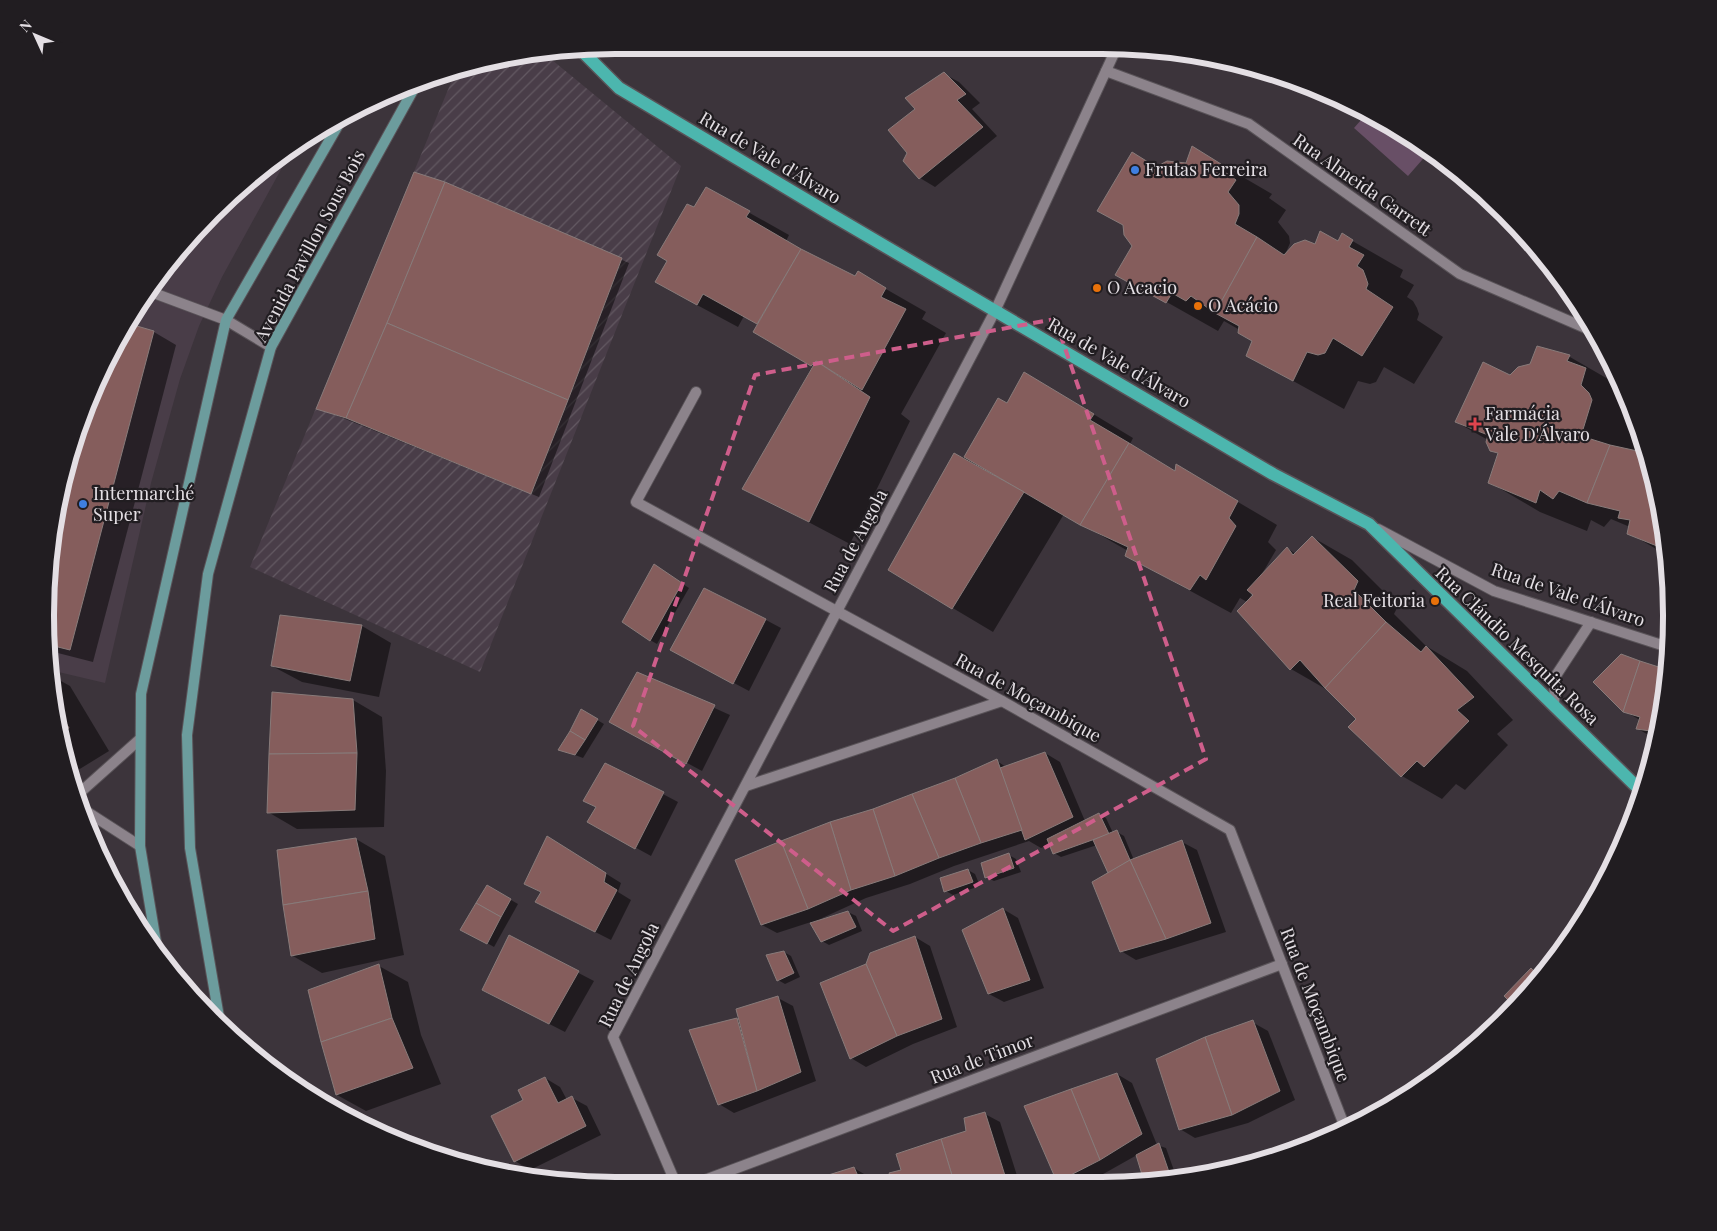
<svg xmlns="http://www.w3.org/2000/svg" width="1717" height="1231" font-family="'Playfair Display',serif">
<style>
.built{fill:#493d48}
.industrial{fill:url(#industrial-furrows)}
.pitch{fill:#684f66}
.shadow{fill:#0007}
.building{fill:#855d5c;stroke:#887b7a}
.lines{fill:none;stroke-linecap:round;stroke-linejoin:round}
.lane-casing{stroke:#595358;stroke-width:12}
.street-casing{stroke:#595358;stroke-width:12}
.secondary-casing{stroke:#595358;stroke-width:12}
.primary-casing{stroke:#595358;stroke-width:15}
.lane{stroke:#8c838b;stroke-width:10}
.street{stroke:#8c838b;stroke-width:10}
.secondary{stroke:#6c9c9d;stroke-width:10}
.primary{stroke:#4cb6ae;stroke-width:12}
.marked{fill:none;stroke:#ce5e8b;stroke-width:4;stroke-dasharray:10 6;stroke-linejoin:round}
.shop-dot{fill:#3f7fe0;stroke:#211d21;stroke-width:2}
.food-dot{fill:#e8710a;stroke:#211d21;stroke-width:2}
.health-dot{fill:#e0444e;stroke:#211d21;stroke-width:2}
.labels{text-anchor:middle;stroke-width:4.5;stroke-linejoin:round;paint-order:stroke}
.street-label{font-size:18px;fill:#e4dfe4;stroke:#211d21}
.poi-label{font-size:18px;fill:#e4dfe4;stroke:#211d21;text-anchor:start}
.rim{fill:none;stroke:#e4dfe4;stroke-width:6}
</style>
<defs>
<pattern id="industrial-furrows" width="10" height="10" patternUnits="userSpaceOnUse" patternTransform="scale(1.25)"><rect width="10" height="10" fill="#493d48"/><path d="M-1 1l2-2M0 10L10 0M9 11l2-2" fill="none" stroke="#635962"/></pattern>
</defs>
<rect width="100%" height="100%" fill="#3c343b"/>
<polygon class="built" points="295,144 222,277 199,326 180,379 151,483 105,683 50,670 50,541 65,468 104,363 186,240"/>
<polygon class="industrial" points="546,55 681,166 480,672 250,567 457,68 468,65"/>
<polygon class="pitch" points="1368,112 1387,122 1429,152 1408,176 1354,128"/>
<g class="shadow">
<polygon points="944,74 959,82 980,103 972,109 997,136 935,187 920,178 909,153 917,109"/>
<polygon points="1193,148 1272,194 1269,198 1286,210 1278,222 1289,236 1290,243 1285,255 1316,245 1338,242 1342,235 1403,270 1400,277 1414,285 1407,297 1413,301 1417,308 1419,314 1417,320 1443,337 1414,384 1384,367 1376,382 1370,384 1358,381 1344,409 1248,356 1254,341 1240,328 1238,329 1224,321 1218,331 1117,274 1134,246 1157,168 1186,165"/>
<polygon points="445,183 629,263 539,497 318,408"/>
<polygon points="707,189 789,235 786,241 800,250 855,278 858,273 926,312 922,319 946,333 901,414 910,421 850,544 744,488 813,365 755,331 758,324 744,316 738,327 697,305 695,209"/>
<polygon points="129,325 154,332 176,345 93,662 50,651 50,541 65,468 104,363"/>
<polygon points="1538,347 1570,357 1620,386 1619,388 1623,391 1632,411 1631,415 1636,420 1642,432 1636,452 1643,453 1645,447 1667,541 1668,556 1629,533 1630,527 1611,519 1604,527 1591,520 1587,531 1540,512 1489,482 1499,454 1491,450 1488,440 1456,422 1511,376 1531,365"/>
<polygon points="1065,397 1133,438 1130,444 1176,472 1177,466 1277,525 1268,542 1276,550 1262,574 1288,549 1296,554 1312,537 1352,560 1398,606 1394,614 1426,646 1467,671 1513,720 1497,734 1508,745 1465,790 1456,784 1442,799 1402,776 1357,719 1331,692 1291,669 1239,611 1255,595 1252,593 1247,602 1240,598 1231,613 1126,556 1128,551 1064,514 993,632 889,570 955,454 965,458 998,400 1008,404"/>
<polygon points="661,570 689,588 657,644 650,640"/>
<polygon points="766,620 781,628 749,691 687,658"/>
<polygon points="362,626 391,643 379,697 302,682 272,666"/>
<polygon points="1668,671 1657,738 1652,737 1638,729 1640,720 1624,711"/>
<polygon points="637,673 730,715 702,771 626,730"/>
<polygon points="50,675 70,686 109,751 70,775 50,690"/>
<polygon points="353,700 382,717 386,771 384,827 297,829 268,812"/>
<polygon points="582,711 604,724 583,758 559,749"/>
<polygon points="1045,753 1060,762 1085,821 1099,814 1106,818 1113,833 1117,832 1124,836 1134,860 1182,842 1197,850 1226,932 1136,960 1121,951 1110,873 1097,845 1061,857 1054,853 1050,844 1041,848 1029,841 954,866 910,884 866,898 820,919 848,912 856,916 862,931 829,945 822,941 811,922 777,933 762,925 873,810 997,761 1006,767"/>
<polygon points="606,764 678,802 651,856 589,822 597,807"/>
<polygon points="356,839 385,856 404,955 322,973 293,956 278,851"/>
<polygon points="563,847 621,883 618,892 631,900 611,940 536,902 542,893 525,884"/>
<polygon points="96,850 101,853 125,899 104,868"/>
<polygon points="1009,855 1016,859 1021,872 994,881 986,877"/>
<polygon points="968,870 975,874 980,886 953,895 946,891"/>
<polygon points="488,887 518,904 494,947 462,929"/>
<polygon points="1003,909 1018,918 1044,988 1004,1002 989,994"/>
<polygon points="509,937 594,981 565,1032 483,990"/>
<polygon points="915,937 930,946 957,1027 913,1044 866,1067 851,1058 867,965 871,954"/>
<polygon points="784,952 791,956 800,977 785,984 778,980"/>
<polygon points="379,966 408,982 421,1035 441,1084 366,1111 337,1095"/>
<polygon points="1531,970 1542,976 1515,1005"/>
<polygon points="778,998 793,1006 816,1081 734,1113 719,1104 691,1031 738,1019 737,1010"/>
<polygon points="1252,1022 1268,1031 1295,1100 1248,1123 1195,1138 1180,1129"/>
<polygon points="1117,1074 1132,1083 1157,1145 1166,1148 1176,1176 1152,1181 1144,1177 1137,1155 1089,1182 1059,1182 1058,1181"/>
<polygon points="545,1078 560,1087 567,1100 572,1098 587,1106 601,1135 530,1170 515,1161 525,1100"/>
<polygon points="985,1114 1000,1122 1019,1182 894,1183 903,1170 968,1132"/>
<polygon points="451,1154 476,1168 444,1157"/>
<polygon points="854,1168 869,1177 872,1183 805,1183"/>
<polygon points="611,1179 621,1185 601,1185"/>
</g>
<g class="building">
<polygon points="944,72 966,94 957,100 983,127 919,179 903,161 907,153 888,130 915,109 905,98"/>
<polygon points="1192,146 1221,164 1219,168 1236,180 1228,192 1239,205 1239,214 1235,224 1257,237 1215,313 1191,296 1186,301 1172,293 1166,303 1115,275 1132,246 1124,235 1123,225 1097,211 1132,152 1156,167 1167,161 1186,163"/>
<polygon points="414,172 445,182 387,323 346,418 316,409"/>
<polygon points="445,182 622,258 568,400 387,323"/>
<polygon points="706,187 750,211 746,217 801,249 757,324 703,294 697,305 655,282 667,261 657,255 687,204 694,207"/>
<polygon points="1320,231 1338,241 1342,233 1353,240 1349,247 1364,255 1357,266 1363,270 1366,278 1368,284 1366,289 1393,307 1362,356 1333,338 1325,353 1318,355 1307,352 1293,381 1246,356 1252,341 1238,333 1239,326 1215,313 1257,237 1284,255 1294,244 1305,240 1315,244"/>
<polygon points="801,249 855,276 858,271 886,288 881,297 906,309 862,390 816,361 811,366 753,332"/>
<polygon points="387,323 568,400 531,494 346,418"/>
<polygon points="130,324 154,331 70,650 50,645 50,541 65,468 104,363"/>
<polygon points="1537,346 1570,355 1567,361 1586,368 1581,385 1589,393 1592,400 1581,436 1610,445 1587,503 1559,491 1553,499 1540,490 1536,503 1488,483 1498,453 1490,451 1486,442 1488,435 1455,422 1483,362 1510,375 1518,367 1530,364"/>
<polygon points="816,361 870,397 809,522 742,489"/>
<polygon points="1024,372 1094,414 1090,420 1129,443 1080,525 964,457 998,398 1007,403"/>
<polygon points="1129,443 1175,471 1176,464 1238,501 1229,518 1236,526 1206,580 1200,575 1190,590 1125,556 1128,547 1080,525"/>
<polygon points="1610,445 1642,452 1645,445 1667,550 1627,534 1630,520 1618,518 1620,511 1587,503"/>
<polygon points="954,453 1024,492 952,609 888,570"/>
<polygon points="1312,536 1358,581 1354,590 1386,622 1325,688 1300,660 1290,670 1237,611 1253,595 1247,590 1287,547 1293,555"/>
<polygon points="654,564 682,583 650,641 622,622"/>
<polygon points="704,588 766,619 733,684 670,650"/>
<polygon points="280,615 362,625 350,681 271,666"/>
<polygon points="1386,622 1421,652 1426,646 1474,697 1457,710 1469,721 1424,767 1417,761 1401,777 1348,727 1356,719 1325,688"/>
<polygon points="1621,654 1640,661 1623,712 1593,682"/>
<polygon points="1640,661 1668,670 1658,732 1636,729 1640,717 1623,712"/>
<polygon points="637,672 715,705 686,764 609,722"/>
<polygon points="272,692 353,699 357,753 269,754"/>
<polygon points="52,699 69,728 60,733"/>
<polygon points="581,709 598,719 585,740 570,731"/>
<polygon points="570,731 585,740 575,755 558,750"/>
<polygon points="1045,752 1073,817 1025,840 1000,768"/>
<polygon points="357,753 355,810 267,813 269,754"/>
<polygon points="997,759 1022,830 981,843 955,778"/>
<polygon points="605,763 664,792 635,849 587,822 596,807 583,801"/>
<polygon points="955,778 981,843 939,858 912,794"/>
<polygon points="912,794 939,858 895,876 873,809"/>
<polygon points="873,809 895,876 851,890 830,822"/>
<polygon points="1099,813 1109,834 1053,854 1047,839"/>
<polygon points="830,822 851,890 808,909 781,841"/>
<polygon points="1117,830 1130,860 1108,873 1093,840"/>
<polygon points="547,836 606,873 604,882 617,890 595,932 535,902 541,892 524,884"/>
<polygon points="356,838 368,891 283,905 277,850"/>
<polygon points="1182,840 1211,923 1166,939 1130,860"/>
<polygon points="781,841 808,909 761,925 735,860"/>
<polygon points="1009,853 1014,868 985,878 981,863"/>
<polygon points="1130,860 1166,939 1120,952 1092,882"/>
<polygon points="968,869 973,882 944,892 940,878"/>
<polygon points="487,885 511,899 501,917 476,903"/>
<polygon points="368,891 375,939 291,956 283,905"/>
<polygon points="476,903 501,917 487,944 460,930"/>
<polygon points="1003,908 1030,980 988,994 962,930"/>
<polygon points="848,911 856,927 821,942 810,923"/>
<polygon points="509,935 579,971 549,1024 482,990"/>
<polygon points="915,936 942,1019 897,1036 866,964 870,953"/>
<polygon points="784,951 794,973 777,981 766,955"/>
<polygon points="379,964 392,1018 321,1042 308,990"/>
<polygon points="866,964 897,1036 850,1059 820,983"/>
<polygon points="1531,968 1540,978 1514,1006 1504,996"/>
<polygon points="778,996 801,1072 757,1091 736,1009"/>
<polygon points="392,1018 413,1068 336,1095 321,1042"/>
<polygon points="737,1018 757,1091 718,1105 689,1030"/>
<polygon points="1253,1020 1280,1091 1232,1115 1205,1037"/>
<polygon points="1205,1037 1232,1115 1179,1130 1156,1059"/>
<polygon points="1117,1073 1142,1134 1100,1160 1071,1089"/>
<polygon points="545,1077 558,1103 572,1096 586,1126 514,1162 491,1116 523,1100 518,1090"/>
<polygon points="1071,1089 1100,1160 1057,1182 1024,1106"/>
<polygon points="985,1112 1007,1182 954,1182 941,1139 966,1131 964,1118"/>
<polygon points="941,1139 954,1182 893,1183 889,1173 901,1170 896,1154"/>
<polygon points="1159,1143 1169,1172 1143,1178 1136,1155"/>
<polygon points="451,1152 456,1162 442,1157"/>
<polygon points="854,1167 861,1183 806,1182"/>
<polygon points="611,1178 615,1185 599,1185"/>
</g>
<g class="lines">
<g class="lane-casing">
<polyline id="lane" points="151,292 226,320 271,347"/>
</g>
<g class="street-casing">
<g id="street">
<polyline points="1106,71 1249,124 1460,274 1597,333"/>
<polyline points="696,392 636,502 1002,701 1230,830 1346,1130"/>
<polyline points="1378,529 1494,591 1671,648"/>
<polyline points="1554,706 1555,677 1591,622"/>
<polyline points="746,786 1002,701"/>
<polyline points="75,797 140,739"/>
<polyline points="78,806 140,846"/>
<polyline points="676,1184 613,1037 995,311 1117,47"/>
<polyline points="694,1184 1282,964"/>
</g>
</g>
<g class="secondary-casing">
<g id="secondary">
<polyline points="157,948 140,846 141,694 226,320 344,115"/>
<polyline points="220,1023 190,848 187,735 208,574 271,347 417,83"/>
</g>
</g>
<g class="primary-casing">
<polyline id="primary" points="581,50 619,88 825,211 1273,474 1369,524 1642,792"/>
</g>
<use href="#lane" class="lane"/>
<use href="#street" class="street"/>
<use href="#secondary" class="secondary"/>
<use href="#primary" class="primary"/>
</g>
<path class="marked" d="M1055,319L1206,759L893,931L633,726L755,375Z"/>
<g class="shop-dot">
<circle cx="1135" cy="170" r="5"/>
<circle cx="83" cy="504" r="5"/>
</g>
<g class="food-dot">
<circle cx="1097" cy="288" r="5"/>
<circle cx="1198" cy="306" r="5"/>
<circle cx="1435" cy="601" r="5"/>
</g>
<path class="health-dot" d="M1472.5 416.5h5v5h5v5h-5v5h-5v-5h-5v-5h5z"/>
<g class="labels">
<g class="street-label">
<text transform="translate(770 158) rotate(31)" y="6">Rua de Vale d'Álvaro</text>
<text transform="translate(1362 185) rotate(35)" y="6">Rua Almeida Garrett</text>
<text transform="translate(310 246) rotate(-62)" y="6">Avenida Pavillon Sous Bois</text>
<text transform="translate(1119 363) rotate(30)" y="6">Rua de Vale d'Álvaro</text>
<text transform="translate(856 541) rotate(-62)" y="6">Rua de Angola</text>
<text transform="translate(1568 595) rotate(19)" y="6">Rua de Vale d'Álvaro</text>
<text transform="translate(1517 646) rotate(44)" y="6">Rua Cláudio Mesquita Rosa</text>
<text transform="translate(1028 698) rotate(29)" y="6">Rua de Moçambique</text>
<text transform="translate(629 975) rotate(-64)" y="6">Rua de Angola</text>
<text transform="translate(1315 1005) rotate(69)" y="6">Rua de Moçambique</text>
<text transform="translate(982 1059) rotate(-21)" y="6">Rua de Timor</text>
</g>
<g class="poi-label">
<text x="1145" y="176">Frutas Ferreira</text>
<text x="1107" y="294">O Acacio</text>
<text x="1208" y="312">O Acácio</text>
<text x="1485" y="420">Farmácia<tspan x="1485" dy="21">Vale D'Álvaro</tspan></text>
<text x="93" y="500">Intermarché<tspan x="93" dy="21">Super</tspan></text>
<text x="1425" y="607" text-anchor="end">Real Feitoria</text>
</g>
</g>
<path d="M0 0H1717V1231H0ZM615 54H1102A561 561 0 0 1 1663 615V616A561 561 0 0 1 1102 1177H615A561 561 0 0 1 54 616V615A561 561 0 0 1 615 54Z" fill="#211d21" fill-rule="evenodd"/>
<path class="rim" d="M615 54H1102A561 561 0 0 1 1663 615V616A561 561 0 0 1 1102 1177H615A561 561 0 0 1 54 616V615A561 561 0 0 1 615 54Z"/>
<g transform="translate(35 35) rotate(314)" stroke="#211d21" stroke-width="4" paint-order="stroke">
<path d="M0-4L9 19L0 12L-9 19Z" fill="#e4dfe4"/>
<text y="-8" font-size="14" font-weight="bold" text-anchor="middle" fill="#e4dfe4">N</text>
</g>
</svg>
